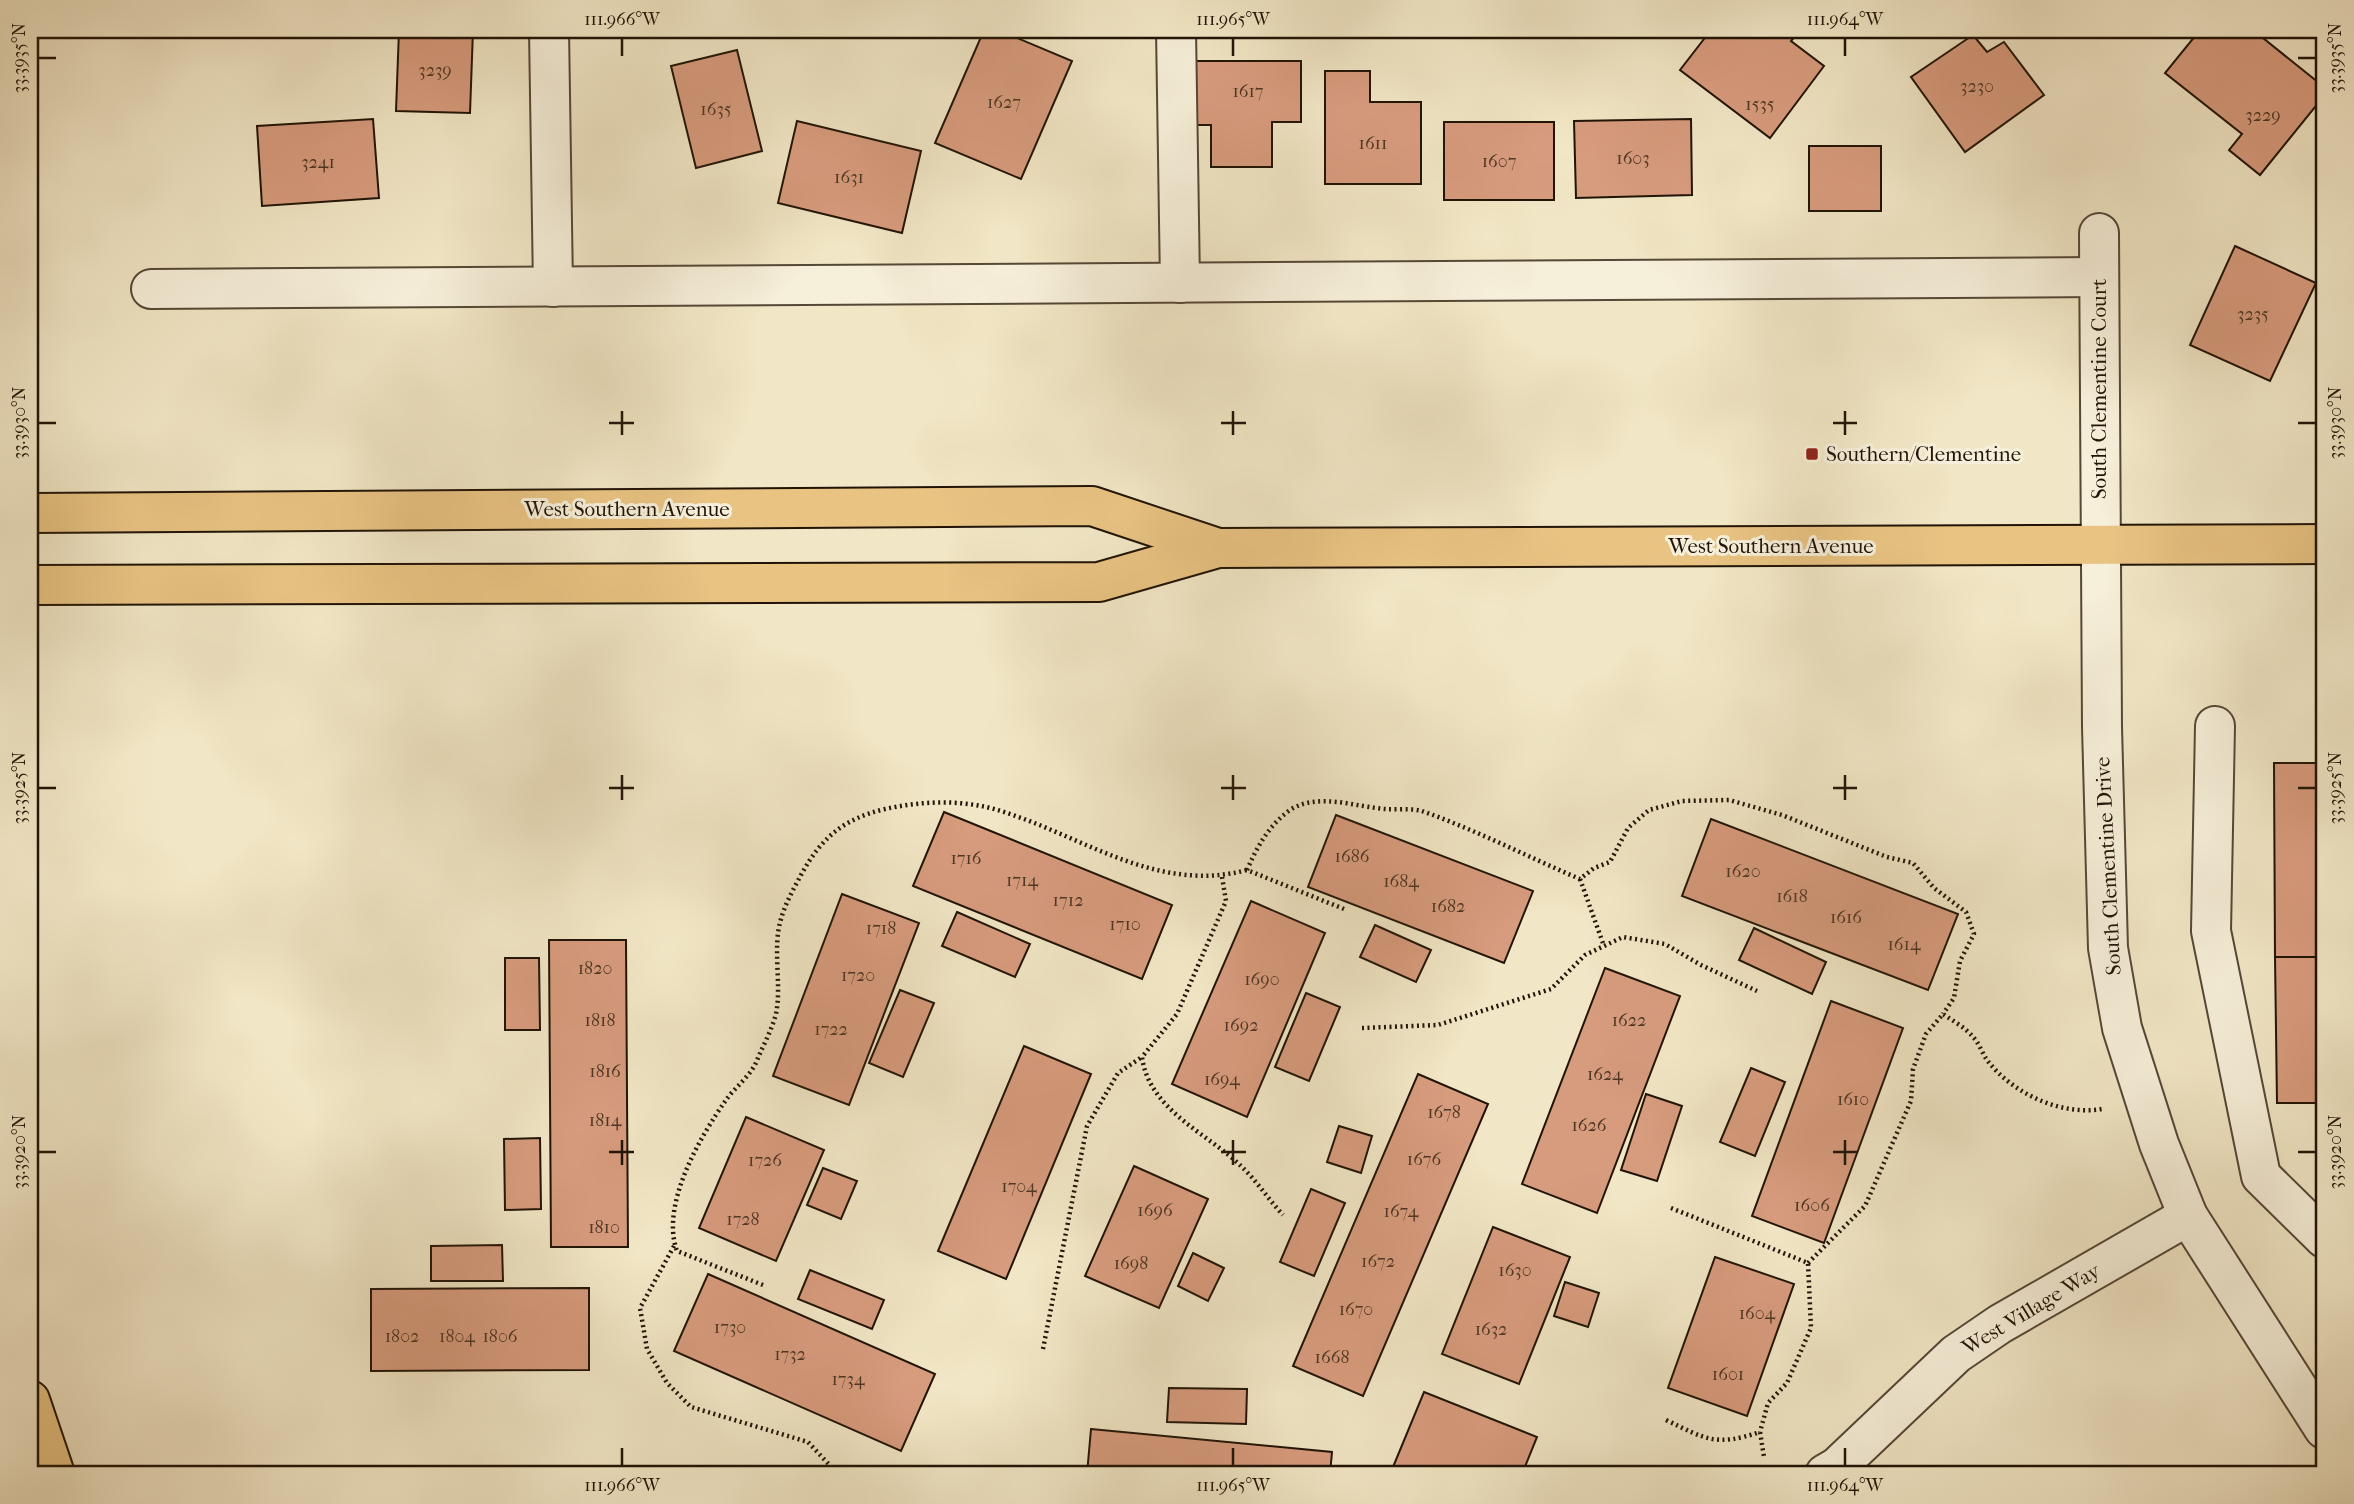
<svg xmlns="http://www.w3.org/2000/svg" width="2354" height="1504" font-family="'IM FELL French Canon',serif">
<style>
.building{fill:#d79b7d;stroke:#211407;stroke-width:2}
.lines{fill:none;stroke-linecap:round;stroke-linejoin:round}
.minor-casing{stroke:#554836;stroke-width:42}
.major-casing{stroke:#211407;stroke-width:42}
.highway-casing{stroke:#211407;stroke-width:42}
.path{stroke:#211407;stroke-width:4.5;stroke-dasharray:2 3.5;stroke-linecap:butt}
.minor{stroke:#f6efd9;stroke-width:38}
.major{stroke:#e8c382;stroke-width:38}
.highway{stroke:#e8c382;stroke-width:38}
.ticks{fill:none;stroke:#211407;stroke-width:2.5}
.poi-dot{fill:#8f2418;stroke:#f6efd9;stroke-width:2.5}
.labels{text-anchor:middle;stroke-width:6;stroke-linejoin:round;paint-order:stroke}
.number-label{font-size:18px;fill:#4e3624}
.street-label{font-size:21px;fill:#211407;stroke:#f6efd9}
.poi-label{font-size:21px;fill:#211407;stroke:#f6efd9;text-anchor:start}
.neatline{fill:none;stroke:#211407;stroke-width:2.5}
.ticks-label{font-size:18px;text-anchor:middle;fill:#211407}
</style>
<rect width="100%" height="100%" fill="#f1e6c5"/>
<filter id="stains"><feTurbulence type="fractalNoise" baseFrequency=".00286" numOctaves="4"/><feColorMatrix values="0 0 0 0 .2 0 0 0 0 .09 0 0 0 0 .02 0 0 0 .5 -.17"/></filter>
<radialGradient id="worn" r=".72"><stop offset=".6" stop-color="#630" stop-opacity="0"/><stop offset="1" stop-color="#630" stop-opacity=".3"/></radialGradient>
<g class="building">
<polygon points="399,30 473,30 470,113 396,111"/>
<polygon points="984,30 998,30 1072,61 1021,179 935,143"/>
<polygon points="1711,30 1800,30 1791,41 1824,66 1770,138 1680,70"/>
<polygon points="1905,30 1990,30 1990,31 1905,34"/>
<polygon points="2200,30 2253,30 2324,87 2324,96 2260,175 2229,150 2242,134 2165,73"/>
<polygon points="1973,35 1987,52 2004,42 2044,95 1965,152 1911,77"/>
<polygon points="737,50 762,151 696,168 671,66"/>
<polygon points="1195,61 1301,61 1301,122 1272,122 1272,167 1211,167 1211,125 1195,125"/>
<polygon points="1325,71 1370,71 1370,102 1421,102 1421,184 1325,184"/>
<polygon points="373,119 379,198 262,206 257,126"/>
<polygon points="1691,119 1692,195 1576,198 1574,121"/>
<polygon points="797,121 921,151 902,233 778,203"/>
<rect x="1444" y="122" width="110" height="78"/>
<rect x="1809" y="146" width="72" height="65"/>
<polygon points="2235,246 2316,283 2270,381 2190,345"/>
<polygon points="2274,763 2324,763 2324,957 2275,957"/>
<polygon points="944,812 1172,905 1142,979 913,886"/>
<polygon points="1336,815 1533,891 1504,963 1308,887"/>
<polygon points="1711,819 1958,914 1928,990 1682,896"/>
<polygon points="842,894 919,923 849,1105 773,1076"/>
<polygon points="1251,901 1325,933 1247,1117 1172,1084"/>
<polygon points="957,912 1030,944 1015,977 942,946"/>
<polygon points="1375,925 1431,950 1416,982 1360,957"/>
<polygon points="1754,928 1826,962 1812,994 1739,960"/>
<polygon points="549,940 626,940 628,1247 551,1247"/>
<polygon points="2275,957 2324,957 2324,1153 2322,1103 2277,1103"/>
<polygon points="505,958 539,958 540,1030 505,1030"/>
<polygon points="1605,968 1680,996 1597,1213 1522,1184"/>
<polygon points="900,990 934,1003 903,1077 869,1063"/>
<polygon points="1306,993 1340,1007 1309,1081 1275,1067"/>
<polygon points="1831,1001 1903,1028 1824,1243 1752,1216"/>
<polygon points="1024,1046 1091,1074 1006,1279 938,1251"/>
<polygon points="1751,1068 1785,1082 1755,1156 1720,1142"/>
<polygon points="1418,1074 1488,1104 1363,1396 1293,1366"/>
<polygon points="1646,1094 1682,1106 1657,1181 1621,1170"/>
<polygon points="746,1117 824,1150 776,1261 699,1228"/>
<polygon points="1339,1126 1372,1136 1361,1173 1327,1162"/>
<polygon points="540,1138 541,1209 505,1210 504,1139"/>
<polygon points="1134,1166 1208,1199 1159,1308 1085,1276"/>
<polygon points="823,1168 857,1181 841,1219 807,1205"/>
<polygon points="1311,1189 1345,1203 1314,1276 1280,1262"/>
<polygon points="1493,1227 1570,1257 1519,1384 1442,1354"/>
<polygon points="502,1245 503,1281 431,1281 431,1246"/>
<polygon points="1193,1253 1224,1268 1208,1301 1178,1286"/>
<polygon points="1715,1257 1794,1284 1747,1416 1668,1388"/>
<polygon points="810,1270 884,1300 872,1329 798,1299"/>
<polygon points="708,1274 935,1374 901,1451 674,1351"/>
<polygon points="1565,1282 1599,1293 1588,1327 1554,1316"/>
<polygon points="589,1288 589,1370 371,1371 371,1289"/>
<polygon points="1169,1388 1247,1389 1246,1424 1167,1422"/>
<polygon points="1424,1392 1537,1437 1522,1474 1410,1474 1393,1467"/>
<polygon points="1091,1429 1332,1452 1330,1474 1087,1474"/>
</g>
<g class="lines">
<g class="minor-casing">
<g id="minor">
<polyline points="549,30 553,287"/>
<polyline points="1176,30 1180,283"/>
<polyline points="2099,233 2102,727 2108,948 2122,1028 2159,1144 2188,1216 2324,1429"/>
<polyline points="151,289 2099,277"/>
<polyline points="2215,726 2211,931 2261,1176 2324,1238"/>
<polyline points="1825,1474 1837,1467 1956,1354 2000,1324 2188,1216"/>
</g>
</g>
<g class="major-casing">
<g id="major">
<polyline points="30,513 1092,506 1218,548"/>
<polyline points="30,585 1099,582 1218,548 2324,544"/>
</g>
</g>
<g class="highway-casing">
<polyline id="highway" points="30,1400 55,1474"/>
</g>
<g class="path">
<path d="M1222,877L1226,901L1177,1014L1142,1057C1149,1110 1207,1133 1241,1166C1256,1180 1269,1200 1283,1215"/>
<polyline points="1580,879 1604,946"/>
<path d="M1344,909L1247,870C1257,847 1269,825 1290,810C1318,792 1356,807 1385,809C1397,810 1411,808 1422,811C1476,830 1528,857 1580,879L1594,868L1610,862L1628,828L1649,810L1682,801L1729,800L1782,815L1887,857L1913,863L1934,888L1966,912L1974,934L1960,961L1954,998L1943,1014"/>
<polyline points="1362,1028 1438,1025 1551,989 1585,955 1623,937 1665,944 1701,965 1757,991"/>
<polyline points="1671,1208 1808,1263 1811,1328 1787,1383 1768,1403 1760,1432"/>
<polyline points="674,1246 640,1308 647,1349 667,1383 691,1407 808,1442 838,1474"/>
<path d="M1808,1263L1865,1206L1911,1101L1913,1069L1926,1034L1943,1014C1953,1021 1966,1028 1973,1037C1979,1043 1982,1053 1987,1060C2012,1093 2060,1116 2102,1109"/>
<path d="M763,1285L677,1251C660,1205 700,1137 726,1100C736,1086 752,1075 758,1058C764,1044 772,1029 776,1014C782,984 772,948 781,919C785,904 794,888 801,875C821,838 843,819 885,809C927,800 969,799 1010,814C1090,841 1160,893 1247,870"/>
<polyline points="1043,1349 1087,1126 1118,1073 1142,1057"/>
<path d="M1666,1420C1706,1439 1715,1447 1760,1432L1764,1457"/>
</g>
<use href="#minor" class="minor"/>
<use href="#major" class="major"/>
<use href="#highway" class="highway"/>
</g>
<path class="ticks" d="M622,38V56M1233,38V56M1845,38V56M38,58H56M2298,58H2316M622,411V435M1233,411V435M1845,411V435M38,423H56M609,423H634M1221,423H1246M1833,423H1857M2298,423H2316M622,775V800M1233,775V800M1845,775V800M38,788H56M609,788H634M1221,788H1246M1833,788H1857M2298,788H2316M622,1140V1165M1233,1140V1165M1845,1140V1165M38,1152H56M609,1152H634M1221,1152H1246M1833,1152H1857M2298,1152H2316M622,1448V1466M1233,1448V1466M1845,1448V1466"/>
<rect class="poi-dot" x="1805" y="447" width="14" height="14" rx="3.5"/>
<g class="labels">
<g class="number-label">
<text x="435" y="76">3239</text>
<text x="1977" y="92">3230</text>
<text x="1248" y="97">1617</text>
<text x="1004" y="108">1627</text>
<text x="1760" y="110">1535</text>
<text x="716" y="115">1635</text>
<text x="2263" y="121">3229</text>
<text x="1373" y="149">1611</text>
<text x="1633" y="164">1603</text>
<text x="1499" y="167">1607</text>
<text x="318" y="168">3241</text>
<text x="849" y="183">1631</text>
<text x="2253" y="320">3235</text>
<text x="1352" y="862">1686</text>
<text x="966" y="864">1716</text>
<text x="1743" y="877">1620</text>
<text x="1022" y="886">1714</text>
<text x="1401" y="887">1684</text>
<text x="1792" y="902">1618</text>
<text x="1068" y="906">1712</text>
<text x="1448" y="912">1682</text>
<text x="1846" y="923">1616</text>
<text x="1125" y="930">1710</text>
<text x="881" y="934">1718</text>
<text x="1904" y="950">1614</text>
<text x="595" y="974">1820</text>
<text x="858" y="981">1720</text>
<text x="1262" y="985">1690</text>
<text x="600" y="1026">1818</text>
<text x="1629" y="1026">1622</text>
<text x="1241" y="1031">1692</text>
<text x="831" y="1035">1722</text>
<text x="605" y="1077">1816</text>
<text x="1605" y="1080">1624</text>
<text x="1222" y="1085">1694</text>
<text x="1853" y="1105">1610</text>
<text x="1444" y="1118">1678</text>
<text x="605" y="1126">1814</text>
<text x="1589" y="1131">1626</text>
<text x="1424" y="1165">1676</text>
<text x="765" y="1166">1726</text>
<text x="1019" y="1192">1704</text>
<text x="1812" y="1211">1606</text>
<text x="1155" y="1216">1696</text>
<text x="1401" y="1217">1674</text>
<text x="743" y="1225">1728</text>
<text x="604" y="1233">1810</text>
<text x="1378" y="1267">1672</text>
<text x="1131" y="1269">1698</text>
<text x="1515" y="1276">1630</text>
<text x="1356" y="1315">1670</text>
<text x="1757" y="1319">1604</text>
<text x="730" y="1333">1730</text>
<text x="1491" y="1335">1632</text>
<text x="402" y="1342">1802</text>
<text x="457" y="1342">1804</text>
<text x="500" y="1342">1806</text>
<text x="790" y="1360">1732</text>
<text x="1332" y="1363">1668</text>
<text x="1728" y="1380">1601</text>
<text x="848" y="1385">1734</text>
</g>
<g class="street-label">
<text transform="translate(2099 389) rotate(-90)" y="7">South Clementine Court</text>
<text x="627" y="516">West Southern Avenue</text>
<text x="1771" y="553">West Southern Avenue</text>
<text transform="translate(2108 866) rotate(-93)" y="7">South Clementine Drive</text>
<text transform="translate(2031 1309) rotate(-31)" y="7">West Village Way</text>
</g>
<g class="poi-label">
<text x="1826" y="461">Southern/Clementine</text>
</g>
</g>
<rect width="2354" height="1504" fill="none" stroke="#f1e6c5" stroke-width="77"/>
<rect x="38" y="38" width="2278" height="1428" class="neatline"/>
<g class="ticks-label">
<text x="622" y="25">111.966°W</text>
<text x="1233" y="25">111.965°W</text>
<text x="1845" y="25">111.964°W</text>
<text transform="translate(19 58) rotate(-90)" y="6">33.3935°N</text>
<text transform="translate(2335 58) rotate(-90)" y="6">33.3935°N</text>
<text transform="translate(19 423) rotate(-90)" y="6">33.3930°N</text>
<text transform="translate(2335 423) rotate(-90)" y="6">33.3930°N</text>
<text transform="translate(19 788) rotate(-90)" y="6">33.3925°N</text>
<text transform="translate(2335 788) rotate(-90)" y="6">33.3925°N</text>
<text transform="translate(19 1152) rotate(-90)" y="6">33.3920°N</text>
<text transform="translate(2335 1152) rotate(-90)" y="6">33.3920°N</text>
<text x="622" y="1491">111.966°W</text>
<text x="1233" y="1491">111.965°W</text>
<text x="1845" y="1491">111.964°W</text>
</g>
<rect width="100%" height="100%" filter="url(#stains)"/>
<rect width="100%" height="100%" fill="url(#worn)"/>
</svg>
